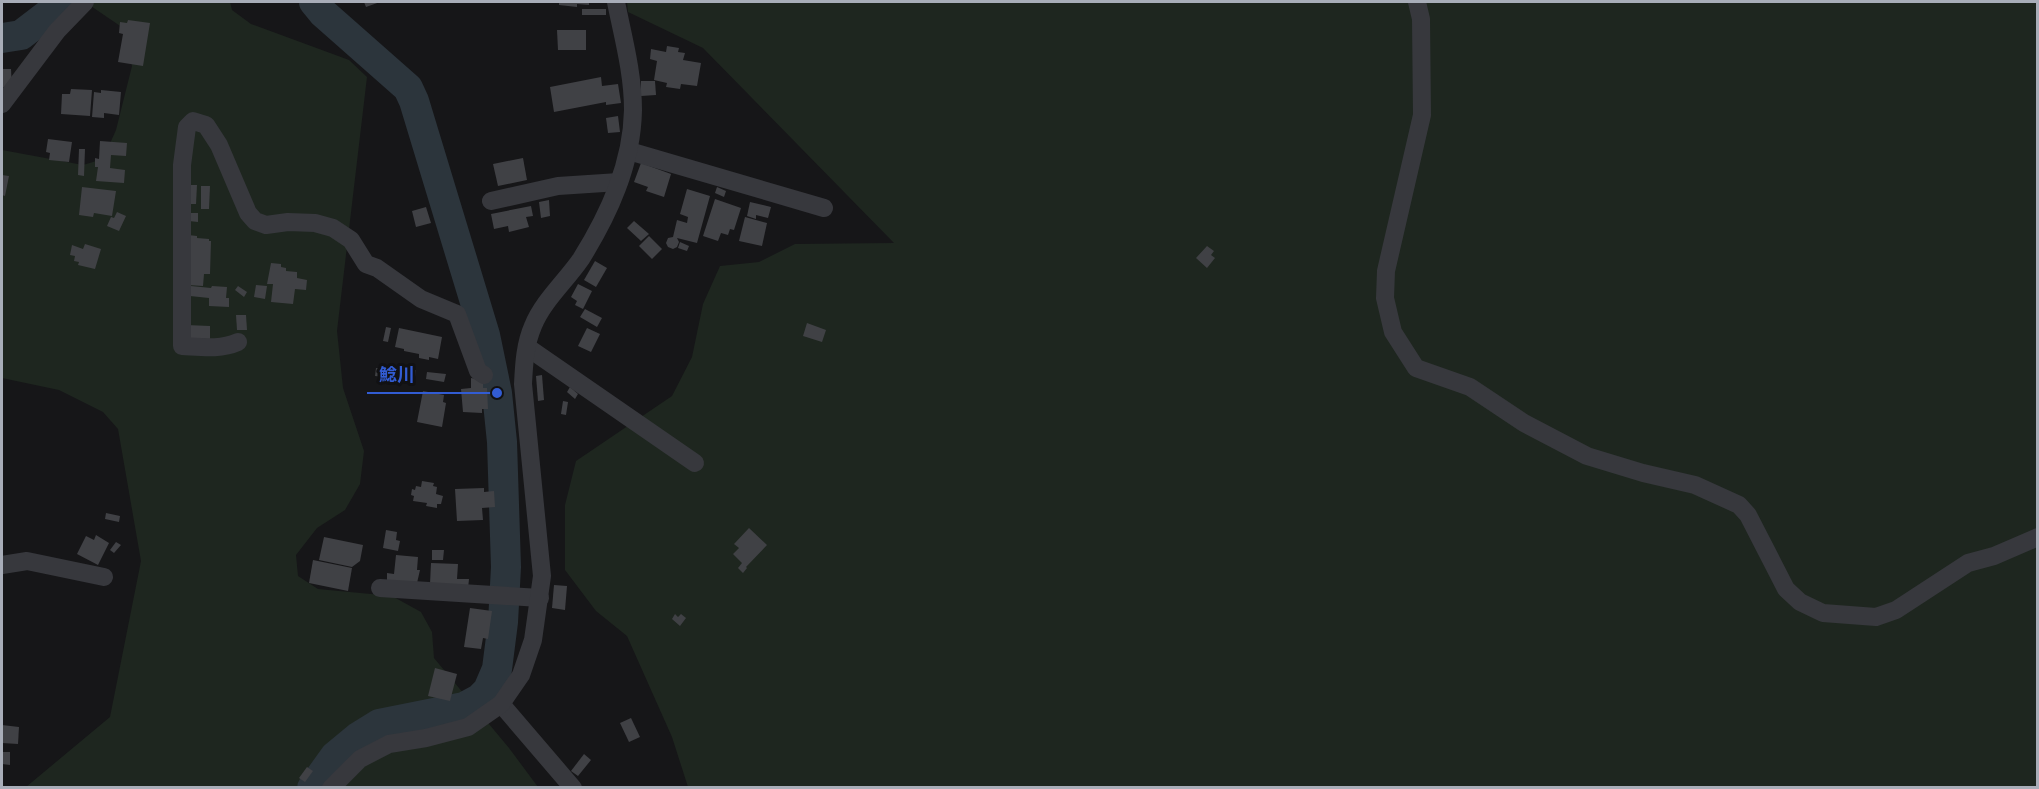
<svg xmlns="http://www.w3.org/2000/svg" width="2039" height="789" font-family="Quicksand,'Noto Sans JP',sans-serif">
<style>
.green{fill:#1e261f}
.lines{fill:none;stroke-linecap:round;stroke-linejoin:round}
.river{stroke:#2c353c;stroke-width:30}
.building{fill:#404145}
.minor{stroke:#37383d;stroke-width:18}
.leader{fill:none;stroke:#325cd3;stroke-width:2}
.callout-dot{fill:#325cd3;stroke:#111113;stroke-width:2}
.callout-label{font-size:18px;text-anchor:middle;font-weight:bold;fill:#325cd3;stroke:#111113;stroke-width:6;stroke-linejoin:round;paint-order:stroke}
</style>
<rect width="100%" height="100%" fill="#161618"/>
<g class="green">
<polygon points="85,2 230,2 232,10 251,24 349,60 367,77 337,331 343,388 364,451 360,484 345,510 317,528 296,555 298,576 318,589 392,596 421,612 432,632 434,658 509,748 538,787 26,787 110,717 141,561 118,429 103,412 59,390 2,378 2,150 83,165 103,159 116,130 132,66 126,30"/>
<polygon points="627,2 2037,2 2037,787 688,787 672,737 627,636 596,611 565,570 565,505 576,461 672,396 692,357 703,304 720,266 759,262 795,244 894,243 703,48 628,12"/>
</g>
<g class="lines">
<g class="river">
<polyline points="2,38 21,35 64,2"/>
<polyline points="312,788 335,756 358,737 379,724 464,707 479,699 488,690 497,669 503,622 506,567 502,442 497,393 485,335 414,101 408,88 323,13 314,2"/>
</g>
</g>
<g class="building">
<polygon points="364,2 380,2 366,7"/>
<polygon points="559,2 589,2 589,5 577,4 577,7 559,5"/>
<rect x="582" y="9" width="24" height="6"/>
<polygon points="128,20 150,23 143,66 118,62 123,34 119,33 120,22 127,23"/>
<polygon points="557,30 586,30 586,50 558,50"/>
<polygon points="667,46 679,48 678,52 685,53 683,60 701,63 697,86 681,84 680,89 666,87 667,83 654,80 657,61 650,59 651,49 666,52"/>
<polygon points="2,69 11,69 12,88 2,87"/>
<polygon points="601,77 602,86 618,84 621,103 606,105 606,102 554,112 550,87"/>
<polygon points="641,81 655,81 656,95 641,96"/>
<polygon points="71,89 92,90 90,116 61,114 62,94 70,94"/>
<polygon points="101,90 121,92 119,115 104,113 104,118 92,117 94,92 101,93"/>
<polygon points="618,116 620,132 608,133 606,118"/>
<polygon points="48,139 72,142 69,162 49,160 50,153 46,152"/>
<polygon points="100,141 127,143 126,156 111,155 110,168 125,170 124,183 96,181 98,167 95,167 95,158 99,159"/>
<polygon points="79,149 85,149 84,176 78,175"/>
<polygon points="523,158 527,180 498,186 493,164"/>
<polygon points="641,163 671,174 664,197 646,191 648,187 634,182"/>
<polygon points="2,175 9,176 5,196 2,195"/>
<polygon points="189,185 197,185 196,204 188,204"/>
<polygon points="201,186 210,186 209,209 201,209"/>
<polygon points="82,187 116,191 112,216 94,213 93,217 79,215"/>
<polygon points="717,187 726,191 724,197 715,193"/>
<polygon points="687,189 710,196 697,243 677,238 679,242 677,247 673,249 668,247 666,243 668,238 673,237 677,220 687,223 688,217 680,214"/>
<polygon points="715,199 741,208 734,230 730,229 728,235 721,233 718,241 703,236"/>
<polygon points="549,200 550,216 541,218 539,202"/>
<polygon points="750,202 771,207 768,218 756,215 756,219 747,216"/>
<polygon points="531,206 533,216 526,217 529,227 509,232 508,226 494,229 491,214"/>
<polygon points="426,207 431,223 416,227 412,211"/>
<polygon points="117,212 126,216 119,231 107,226 111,217 114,218"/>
<polygon points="187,213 198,213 198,222 189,221"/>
<polygon points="745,217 767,223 762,246 739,241"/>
<polygon points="634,221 649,234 641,241 627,228"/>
<polygon points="188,235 197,236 197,238 209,239 209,241 211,241 210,274 204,274 203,286 188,285"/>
<polygon points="649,236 662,249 652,259 639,246"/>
<polygon points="680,242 689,246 687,251 678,248"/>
<polygon points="85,244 101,249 95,269 78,265 79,262 74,261 75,256 70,255 72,245 83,249"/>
<polygon points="1207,246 1214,251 1211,255 1215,258 1207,268 1196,258"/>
<polygon points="595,261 607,268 596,287 584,280"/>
<polygon points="271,263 281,264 281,267 286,268 286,271 297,272 297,278 307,280 306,290 295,289 293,304 271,302 273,284 267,284"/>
<polygon points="578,284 592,291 583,309 575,305 577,301 571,297"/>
<polygon points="256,285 267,286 265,299 254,297"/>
<polygon points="191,286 211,288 212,286 227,287 226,298 229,298 229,307 209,306 209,298 190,296"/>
<polygon points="238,286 247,292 244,297 235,290"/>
<polygon points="585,309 602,318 597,327 580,317"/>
<polygon points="236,315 246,315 247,330 237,330"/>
<polygon points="807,323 826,330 822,342 803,336"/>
<polygon points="186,325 210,326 210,339 186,338"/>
<polygon points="386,327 391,328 388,342 383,341"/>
<polygon points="399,328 442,337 438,359 429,357 429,360 419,358 419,354 404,351 404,349 395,347"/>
<polygon points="587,328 600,334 591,352 578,346"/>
<polygon points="376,368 385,369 384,377 375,376"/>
<polygon points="389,368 396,369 395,378 388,378"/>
<polygon points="406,369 416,370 415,377 405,376"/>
<polygon points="427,372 446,374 444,382 426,379"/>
<polygon points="542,375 544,400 538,401 536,376"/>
<polygon points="471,378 483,380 483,388 487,388 488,409 482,409 482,413 463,412 461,389 471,388"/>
<polygon points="570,387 578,394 575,399 567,392"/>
<polygon points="423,391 444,395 443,402 446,403 442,427 417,422"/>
<polygon points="563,401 568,402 566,415 561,414"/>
<polygon points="422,481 434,483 433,486 437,487 436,494 443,496 441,504 437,504 437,508 426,506 427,503 413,501 414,496 411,495 412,489 415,490 416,486 421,487"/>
<polygon points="484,488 484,492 494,491 495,507 482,508 483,520 457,521 455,489"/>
<polygon points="106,513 120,516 119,522 105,519"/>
<polygon points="749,528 767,545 746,567 747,568 743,573 738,568 742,563 733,554 739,548 734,544"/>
<polygon points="386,530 397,532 396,540 400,541 398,551 383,548"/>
<polygon points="96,535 109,543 98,565 77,554 86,536 94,540"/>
<polygon points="324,537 363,545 360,561 352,567 319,560"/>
<polygon points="116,542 121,545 114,553 110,550"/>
<polygon points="432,550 444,550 443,560 432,560"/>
<polygon points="396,555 418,557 417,570 420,570 417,583 387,580 387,573 394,574"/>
<polygon points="313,560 352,568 348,591 309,583"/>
<polygon points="431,563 458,564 457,579 469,579 468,589 430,584"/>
<polygon points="554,585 567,586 565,610 552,608"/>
<polygon points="470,608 492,611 488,639 483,638 481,649 464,647"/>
<polygon points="675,614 678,617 681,614 686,618 680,626 672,619"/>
<polygon points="435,668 457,674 450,701 428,696"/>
<polygon points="631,718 640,737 629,742 620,723"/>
<polygon points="2,725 19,727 18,744 2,743"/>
<polygon points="2,752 10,752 10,765 2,764"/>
<polygon points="584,754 591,760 578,776 571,771"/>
<polygon points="307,767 313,771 305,782 299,778"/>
</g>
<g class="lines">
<g class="minor">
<polyline points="1417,2 1421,19 1422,115 1386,271 1385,298 1393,332 1416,368 1470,387 1524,423 1587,456 1643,473 1695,485 1739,505 1748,515 1786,589 1800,602 1823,613 1876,617 1896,610 1968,563 1994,556 2038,537"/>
<polyline points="2,104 57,31 85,2"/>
<polyline points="629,151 824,208"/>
<polyline points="491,201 558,186 619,182"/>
<path d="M238,342C220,350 201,347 182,346V165L187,127L193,121L206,125L219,145L248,213L255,221L266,225L288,222L315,223L333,228L351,240L366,264L377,268L421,299L457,314L478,371L484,375"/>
<polyline points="527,347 695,463"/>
<polyline points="2,565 27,561 104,577"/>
<polyline points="380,588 540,598"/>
<polyline points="501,704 573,788"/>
<path d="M331,788L360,759L389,744L426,738L468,727L501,704L521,675L533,640L542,576L523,384C524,364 525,344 533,326C543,301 566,281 581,259C609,214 632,164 633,110C633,73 623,37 616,2"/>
</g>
</g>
<path class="leader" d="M497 393L427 393H367"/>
<circle class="callout-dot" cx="497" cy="393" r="6"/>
<g class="callout-label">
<text x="397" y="381">鯰川</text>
</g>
<rect width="2039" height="789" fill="none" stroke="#a8adb8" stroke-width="6"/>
</svg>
